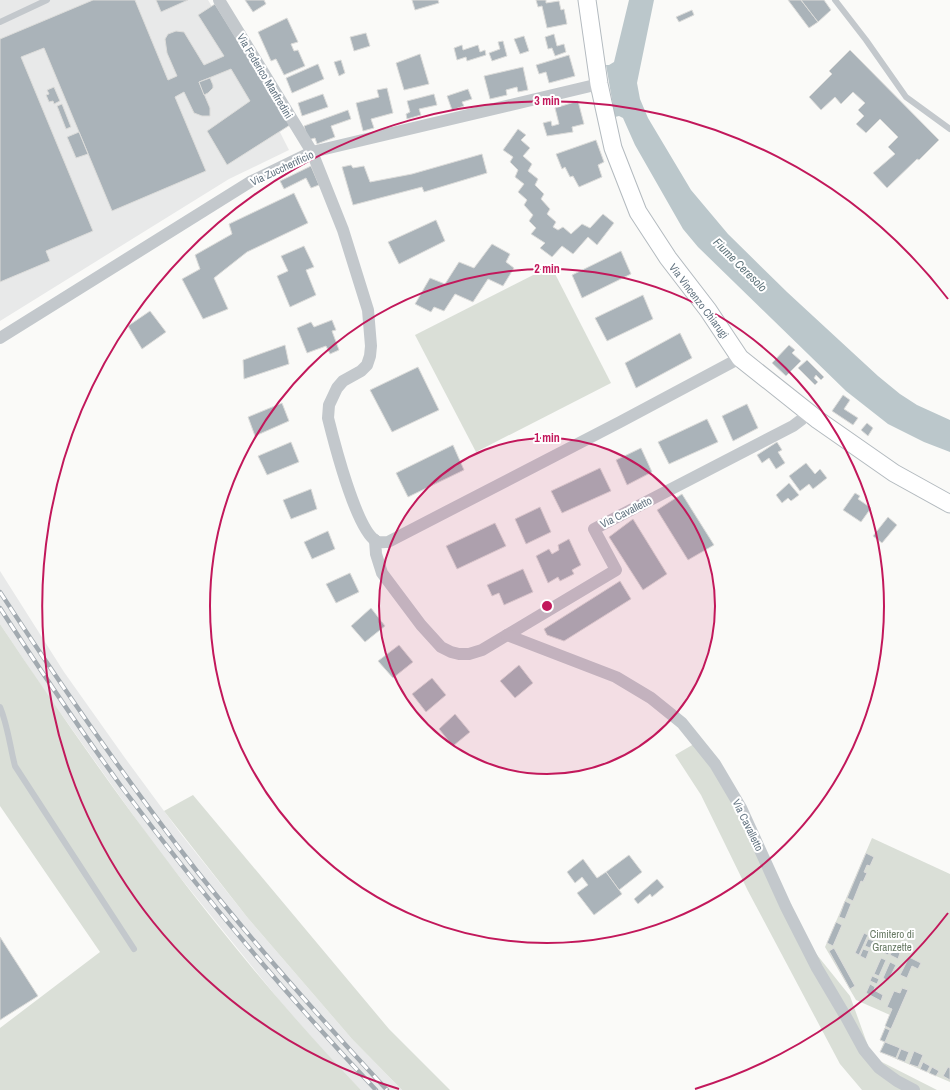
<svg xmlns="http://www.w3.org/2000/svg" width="950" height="1090" font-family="'Archivo Narrow',sans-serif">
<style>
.built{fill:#e8e9e9}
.green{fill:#dadfd7}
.water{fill:#bbc7cb}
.building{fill:#aab3b9;stroke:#dcdcda}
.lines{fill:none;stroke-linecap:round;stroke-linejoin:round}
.secondary-casing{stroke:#b3babf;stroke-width:19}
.lane{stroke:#c3c8cc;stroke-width:6}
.street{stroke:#c3c8cc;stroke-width:12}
.secondary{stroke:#fff;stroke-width:17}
.rail-casing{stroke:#a2aab0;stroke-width:4.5}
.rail{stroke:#fff;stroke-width:3;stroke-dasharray:9;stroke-linecap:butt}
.ring{fill:none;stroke:#c2185b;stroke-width:2}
.labels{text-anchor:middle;stroke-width:4;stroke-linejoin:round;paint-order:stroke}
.street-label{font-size:11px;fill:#657683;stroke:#fff}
.park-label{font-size:11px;fill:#687a64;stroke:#fff}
.water-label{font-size:12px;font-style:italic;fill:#60757c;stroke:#fff}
.centre{fill:#c2185b;stroke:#fff;stroke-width:2}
.ring-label{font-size:12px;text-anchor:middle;font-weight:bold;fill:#c2185b;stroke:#fff;stroke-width:4;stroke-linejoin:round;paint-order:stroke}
</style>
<rect width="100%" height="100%" fill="#fafaf8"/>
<g class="built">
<polygon points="0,0 208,0 242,57 289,150 229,179 0,321"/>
<polygon points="0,571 64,672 125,758 181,834 247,917 352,1039 402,1090 361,1090 330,1058 279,1000 158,850 42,687 0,624"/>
</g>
<g class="green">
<polygon points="551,266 611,383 476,452 415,335"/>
<path d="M0,624C109,787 225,948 361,1090H0V1028L100,952L0,806Z"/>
<polygon points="694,744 721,779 805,940 850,996 872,1057 937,1090 862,1090 840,1064 748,891 701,795 675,755"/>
<polygon points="193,795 389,1029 450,1090 402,1090 352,1039 247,917 164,811"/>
<polygon points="872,838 950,874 950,1082 880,1052 884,1042 880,1040 890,1015 856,1000 825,947"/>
</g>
<polygon class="water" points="629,0 654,0 637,83 640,99 648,118 691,190 728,234 787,292 878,376 900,394 917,405 950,420 950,452 924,442 888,424 846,391 698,247 683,229 635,145 623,118 619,116 615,117 606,65 609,65 614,62"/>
<g class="building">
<polygon points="93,0 135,0 168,80 177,76 167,53 165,39 168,34 176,31 184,32 204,65 224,56 198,15 215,4 290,125 227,165 207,131 250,101 231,69 199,82 210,108 210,116 202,116 194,113 184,92 175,97 206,171 112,211 44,48 21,57 93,231 46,251 50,261 0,282 0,39"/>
<polygon points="156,0 188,0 161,12"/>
<polygon points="245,0 264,0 266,4 253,12"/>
<polygon points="412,0 438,0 439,3 415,10"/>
<polygon points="536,0 546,0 546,3 559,1 561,10 564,9 567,24 547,28 542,6 538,7"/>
<polygon points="788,0 801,0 818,22 809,28"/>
<polygon points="801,0 824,0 831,10 818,22"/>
<polygon points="692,10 694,15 679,22 676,17"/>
<polygon points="287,18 298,42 291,44 294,51 298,50 305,66 284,75 276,59 271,61 258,32"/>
<polygon points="366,33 370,46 354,51 350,37"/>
<polygon points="554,34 557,46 564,44 566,52 555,56 552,48 548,49 545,37"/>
<polygon points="524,36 529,51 520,54 514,39"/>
<polygon points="503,41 507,56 492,61 489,53 500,49 498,42"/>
<polygon points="462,45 463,50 478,45 480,52 485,50 486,55 467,61 466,57 457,60 454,48"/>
<polygon points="850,50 939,140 919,160 917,159 887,188 873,173 895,154 888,147 898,137 880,119 866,133 856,124 864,116 858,110 865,103 853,92 841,104 835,97 821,110 809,97 832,74 829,71"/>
<polygon points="420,54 429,84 404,90 396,63"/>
<polygon points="569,55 575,76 549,83 546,72 539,74 536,65"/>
<polygon points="341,60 345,73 339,76 334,62"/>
<polygon points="318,64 324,79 292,93 286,78"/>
<polygon points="523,67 528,90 518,92 517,87 506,90 507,95 490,99 484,76"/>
<polygon points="210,78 213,85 213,88 208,93 204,95 199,82"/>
<polygon points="54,87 60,101 54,104 53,101 49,102 46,95 49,94 47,90"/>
<polygon points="387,88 393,113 371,119 374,128 363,131 356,103 379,97 377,90"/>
<polygon points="468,89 472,99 462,102 464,106 452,110 447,96"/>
<polygon points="323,94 328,107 302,116 298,103"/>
<polygon points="434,94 437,105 419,109 421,115 407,119 406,114 410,112 407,101"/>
<polygon points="578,101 584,124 572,127 573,132 547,136 543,123 551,121 552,126 559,124 555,108"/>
<polygon points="62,104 71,127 66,129 57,106"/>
<polygon points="348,110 351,119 331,126 335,137 317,144 315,138 308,140 304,126"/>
<polygon points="518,129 526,135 521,140 530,148 523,156 532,164 528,171 538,179 535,185 544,194 541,199 550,209 547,214 556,222 553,227 558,230 563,227 571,234 582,224 590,228 603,214 614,223 597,245 588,237 573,254 562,246 552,257 540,248 545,243 531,234 536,228 529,221 533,215 524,205 527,200 518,192 524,184 515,177 518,170 510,162 513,157 503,150"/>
<polygon points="79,132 88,154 76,158 67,137"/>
<polygon points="596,140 604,162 598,165 602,177 579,187 573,176 570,177 565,167 562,169 556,154"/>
<polygon points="482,154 487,173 424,192 422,187 353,205 342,167 351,165 353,168 364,166 370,182 412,174"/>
<polygon points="311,166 319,185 311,188 306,178 284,189 280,181"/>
<polygon points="294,193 308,223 247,252 214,278 228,309 203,319 182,279 200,269 195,255 232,234 229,224"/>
<polygon points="436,220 445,241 399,264 388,242"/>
<polygon points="492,244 510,254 506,262 514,268 503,286 488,279 473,302 455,294 444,311 434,307 431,312 415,304 430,278 445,284 459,262 474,268"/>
<polygon points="304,246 314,267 306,270 316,295 290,307 277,276 288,271 281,256"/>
<polygon points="621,251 631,274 582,298 572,275"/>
<polygon points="643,295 653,319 607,341 595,318"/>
<polygon points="150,311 166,332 142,349 128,326"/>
<polygon points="332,320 336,330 332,331 339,350 330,354 326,346 307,353 297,328 311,322 314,327"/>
<polygon points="680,333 692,358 636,388 625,363"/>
<polygon points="285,345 289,364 244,379 243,360"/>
<polygon points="789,345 795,350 792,353 801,361 786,376 772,363"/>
<polygon points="807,360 824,377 821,380 816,375 814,378 818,382 815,385 798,368"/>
<polygon points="418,367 439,410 392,432 370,390"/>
<polygon points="843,395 850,400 844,409 858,418 853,425 832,411"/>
<polygon points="282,403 289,421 255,436 248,417"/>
<polygon points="747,404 758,428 733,441 722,416"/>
<polygon points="707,419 718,442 669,464 658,442"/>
<polygon points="867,423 873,428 868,436 861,430"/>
<polygon points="291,442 299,462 267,475 258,456"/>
<polygon points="777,442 782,450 778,452 785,463 776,469 769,458 762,463 757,455"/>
<polygon points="453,445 464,470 408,497 396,473"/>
<polygon points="641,448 652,472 627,485 616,460"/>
<polygon points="806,463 815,474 820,469 827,478 813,489 809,484 800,491 789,476"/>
<polygon points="600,468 611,491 562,513 551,491"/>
<polygon points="789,483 799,495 791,501 788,498 782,503 776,495"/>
<polygon points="311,489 317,509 291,519 283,500"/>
<polygon points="855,493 860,496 858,499 871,508 861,522 843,510"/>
<polygon points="682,494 714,545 688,560 657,510"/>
<polygon points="540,507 551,532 526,544 515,519"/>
<polygon points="888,517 897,525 882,543 873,536"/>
<polygon points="633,519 667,574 643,590 609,537"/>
<polygon points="495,523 506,546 457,569 446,546"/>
<polygon points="328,531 335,549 312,559 304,542"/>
<polygon points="569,539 581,565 572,570 574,574 560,581 558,577 548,583 536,556 549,549 552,554 559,550 558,545"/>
<polygon points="523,569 533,592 504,605 499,593 492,596 487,585"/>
<polygon points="350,573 359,592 336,603 326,584"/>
<polygon points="620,581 631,599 564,641 547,635 544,629"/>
<polygon points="371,608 385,626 365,642 351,626"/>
<polygon points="399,645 413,662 393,678 378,661"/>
<polygon points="519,665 533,683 515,698 500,681"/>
<polygon points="432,678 446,695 426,712 412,694"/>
<polygon points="455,714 470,732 453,746 439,729"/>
<polygon points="866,853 874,857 870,866 867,865 864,872 867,873 863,882 861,881 853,901 847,898"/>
<polygon points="629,855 642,872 619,890 606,872"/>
<polygon points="583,859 597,878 606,872 622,894 594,915 577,893 588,885 582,877 575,883 567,872"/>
<polygon points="657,879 664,887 652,897 650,894 638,904 634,899"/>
<polygon points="845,901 851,904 845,919 839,917"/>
<polygon points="836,922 842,925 833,946 827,943"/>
<polygon points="864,933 868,935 859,955 855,953"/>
<polygon points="0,937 38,996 0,1020"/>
<polygon points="868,939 874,941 870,948 865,946"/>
<polygon points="885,944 892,947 888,955 882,952"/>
<polygon points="834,948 855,986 850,989 829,951"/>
<polygon points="863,949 869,951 866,959 860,956"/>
<polygon points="893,950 900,953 898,959 890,955"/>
<polygon points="909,957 921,963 918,969 912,966 907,978 900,975"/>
<polygon points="881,958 886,960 879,976 874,974"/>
<polygon points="890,962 896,965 888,981 883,978"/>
<polygon points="872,976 879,979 877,984 870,981"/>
<polygon points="870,984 875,987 874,990 883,995 881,1001 866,993"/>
<polygon points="902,988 908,990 891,1029 885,1026 892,1009 887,1007 894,991 900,993"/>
<polygon points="885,1028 890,1030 885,1042 880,1040"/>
<polygon points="885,1042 900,1048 896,1058 880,1052"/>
<polygon points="901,1049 909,1052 905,1062 897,1059"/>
<polygon points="914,1051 923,1055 918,1067 909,1064"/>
<polygon points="923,1062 930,1066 927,1072 920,1069"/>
<polygon points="932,1067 939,1071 936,1076 929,1073"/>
<polygon points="948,1067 950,1068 950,1080 943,1076"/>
</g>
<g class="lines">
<g class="secondary-casing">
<polyline id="secondary" points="587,0 599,84 613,148 638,212 668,258 708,310 740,358 818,420 894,473 950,504"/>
</g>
<g class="lane">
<polyline points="835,0 866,40 906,97 950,129"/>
<polyline points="0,22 47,0"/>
<path d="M0,707C8,726 10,747 15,766L134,949"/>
</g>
<g class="street">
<path d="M219,0L312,152L343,230L368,310L371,346L370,356L367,365L361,371L343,381L337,388L329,405L328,418C334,442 356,529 376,541C380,543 384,542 388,542L620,422L740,358"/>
<polyline points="0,338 250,182 312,152 599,84"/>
<polyline points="375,540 376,554 382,573 421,625 441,647 451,652 459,654 469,654 482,650 616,570 594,529 793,426 801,420 809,412"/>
<polyline points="507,635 616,677 651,698 682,723 715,764 741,808 786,907 817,968 846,1017 864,1050 879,1068 897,1081 914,1090"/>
</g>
<use href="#secondary" class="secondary"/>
<g class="rail-casing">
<g id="rail">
<path d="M0,592C62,687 126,780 196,870C256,946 321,1019 387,1090"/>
<path d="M0,608C39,668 79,728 121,786C200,892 285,994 376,1090"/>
</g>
</g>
<use href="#rail" class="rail"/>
</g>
<circle cx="547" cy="606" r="168" fill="#c2185b" fill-opacity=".12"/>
<g class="ring">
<circle cx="547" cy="606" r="168"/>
<circle cx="547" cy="606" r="337"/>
<path d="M948 913A505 505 0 0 1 695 1089M399 1089A505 505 0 1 1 948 299"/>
</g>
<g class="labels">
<g class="street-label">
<text transform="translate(265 76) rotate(59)" y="4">Via Federico Manfredini</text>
<text transform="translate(282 168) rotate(-25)" y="4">Via Zuccherificio</text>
<text transform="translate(699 301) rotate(53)" y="4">Via Vincenzo Chiarugi</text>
<text transform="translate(626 512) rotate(-27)" y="4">Via Cavalletto</text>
<text transform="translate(748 825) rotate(64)" y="4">Via Cavalletto</text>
</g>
<g class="park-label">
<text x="892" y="938">Cimitero di<tspan x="892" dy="13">Granzette</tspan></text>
</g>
<g class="water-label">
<text transform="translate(740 265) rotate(45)" y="4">Fiume Ceresolo</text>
</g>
</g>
<circle cx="547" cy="606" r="6" class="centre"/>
<g class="ring-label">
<text x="547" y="105">3 min</text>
<text x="547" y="273">2 min</text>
<text x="547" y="442">1 min</text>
</g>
</svg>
